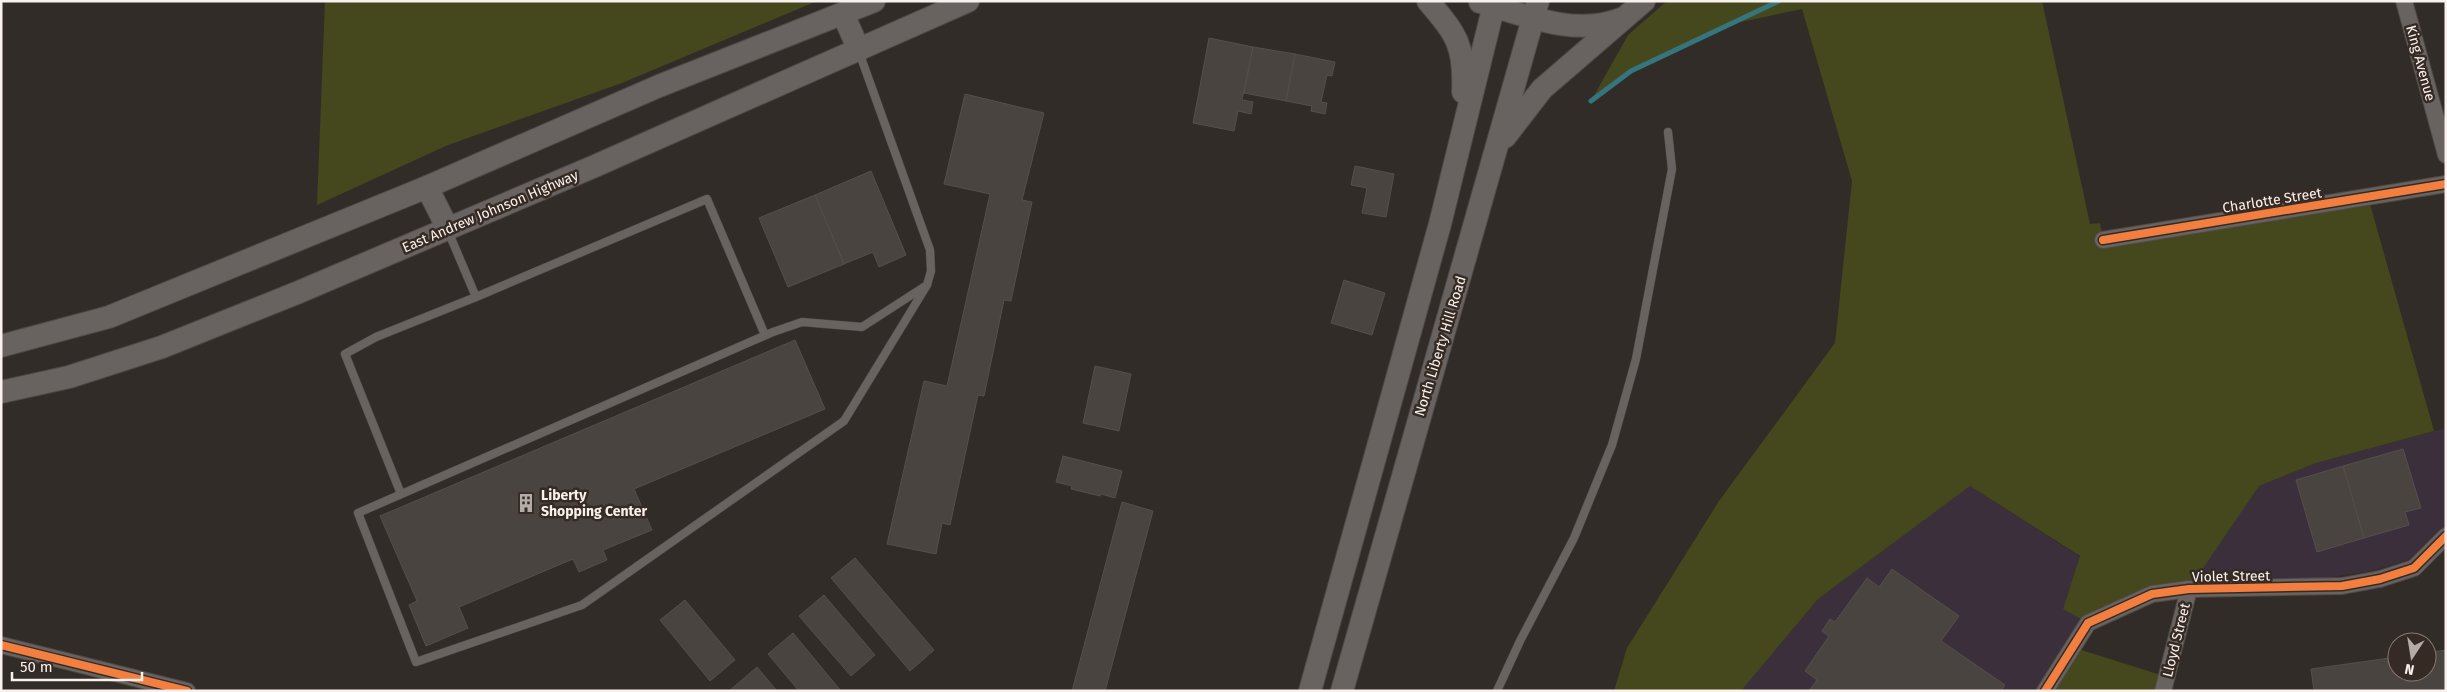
<svg xmlns="http://www.w3.org/2000/svg" width="2447" height="692" font-family="'Fira Sans',sans-serif">
<style>
.industrial{fill:#3b2f3b}
.green{fill:#45481d}
.lines{fill:none;stroke-linecap:round;stroke-linejoin:round}
.stream{stroke:#35757e;stroke-width:5}
.building{fill:#494440;stroke:#544f4c}
.service-casing{stroke:#4f4946;stroke-width:9}
.minor-casing{stroke:#4f4946;stroke-width:18}
.secondary-casing{stroke:#4f4946;stroke-width:24}
.service{stroke:#686360;stroke-width:8}
.minor{stroke:#686360;stroke-width:16}
.secondary{stroke:#686360;stroke-width:22}
.cycleway-casing{stroke:#362b24;stroke-width:11}
.cycleway{stroke:#f27e40;stroke-width:8}
.labels{text-anchor:middle;stroke-width:5;stroke-linejoin:round;paint-order:stroke}
.street-label{font-size:14px;fill:#f9f1ed;stroke:#362b24}
.poi-label{font-size:14px;font-weight:bold;fill:#f9f1ed;stroke:#362b24;text-anchor:start}
</style>
<rect width="100%" height="100%" fill="#322c28"/>
<g class="industrial">
<polygon points="2446,428 2446,527 2434,540 2411,559 2371,571 2319,579 2198,575 2259,486 2316,463"/>
<polygon points="1970,486 2080,557 2063,609 2088,623 2045,691 1741,691 1818,599"/>
</g>
<g class="green">
<polygon points="325,1 817,1 622,83 448,145 317,205"/>
<polygon points="1667,1 2042,1 2090,224 2100,223 2103,240 2368,197 2434,431 2316,463 2259,486 2189,589 2088,623 2063,609 2080,556 1970,486 1818,599 1741,691 1614,691 1627,648 1719,501 1835,343 1852,181 1802,9 1731,24 1631,71 1591,101 1628,35"/>
<polygon points="2072,647 2167,677 2163,691 2045,691"/>
</g>
<g class="lines">
<polyline class="stream" points="1591,101 1631,71 1779,1"/>
</g>
<g class="building">
<polygon points="1209,38 1253,47 1242,100 1253,102 1251,114 1238,111 1234,131 1193,123"/>
<polygon points="1253,47 1295,54 1286,101 1244,93"/>
<polygon points="1295,54 1335,62 1332,76 1327,75 1321,102 1327,103 1325,114 1311,111 1312,106 1286,101"/>
<polygon points="965,94 1044,113 1022,200 1032,202 1011,301 1004,300 984,396 978,395 950,525 942,523 936,554 887,544 924,381 947,386 990,194 944,184"/>
<polygon points="1355,166 1394,174 1386,217 1362,213 1367,188 1351,185"/>
<polygon points="871,171 906,255 879,267 873,252 844,264 815,195"/>
<polygon points="815,195 844,264 788,287 759,218"/>
<polygon points="1344,280 1385,293 1372,335 1331,323"/>
<polygon points="795,340 825,409 634,489 652,530 603,550 607,560 579,572 573,559 459,607 468,628 426,646 409,605 417,601 380,516"/>
<polygon points="1095,366 1131,374 1119,431 1083,423"/>
<polygon points="2403,449 2421,508 2405,512 2409,525 2364,538 2343,466"/>
<polygon points="1063,456 1122,471 1115,498 1101,494 1100,496 1071,489 1072,486 1056,482"/>
<polygon points="2343,466 2364,538 2317,552 2296,480"/>
<polygon points="1122,502 1153,511 1105,691 1072,691"/>
<polygon points="855,558 934,650 910,671 831,578"/>
<polygon points="1892,569 1959,616 1941,641 2005,685 2001,691 1809,691 1817,680 1805,671 1829,636 1822,631 1830,619 1835,622 1867,578 1879,587"/>
<polygon points="824,595 875,655 851,676 799,616"/>
<polygon points="685,600 735,660 710,681 660,620"/>
<polygon points="793,633 841,691 799,691 768,654"/>
<polygon points="2446,650 2446,691 2314,691 2311,669 2397,657 2397,672 2427,672 2427,653"/>
<polygon points="757,667 777,691 729,691"/>
</g>
<g class="lines">
<g class="service-casing">
<g id="service">
<polyline points="859,52 930,250 931,271 927,285 844,421 582,605 416,662 358,513 773,332 802,322 862,327 927,285"/>
<polyline points="448,231 476,297 707,199 765,335"/>
<polyline points="401,494 345,354 376,337 476,297"/>
<polyline points="1497,691 1520,641 1574,538 1612,445 1636,359 1672,169 1668,132"/>
</g>
</g>
<g class="minor-casing">
<g id="minor">
<polyline points="2404,1 2446,155"/>
<polyline points="2103,240 2446,184"/>
<polyline points="1,645 187,691"/>
<polyline points="2045,691 2088,623 2152,594 2189,589 2342,586 2380,579 2414,568 2446,536"/>
<polyline points="2163,691 2189,589"/>
</g>
</g>
<g class="secondary-casing">
<g id="secondary">
<path d="M1428,1C1457,35 1465,46 1463,92"/>
<path d="M1480,2C1524,15 1575,37 1621,19"/>
<polyline points="843,14 859,50"/>
<polyline points="1505,137 1542,89 1644,1"/>
<polyline points="427,187 448,229"/>
<polyline points="1,346 109,317 427,187 659,86 874,1"/>
<polyline points="1,392 69,377 162,347 299,292 595,166 968,1"/>
<polyline points="1310,691 1440,224 1495,1"/>
<polyline points="1342,691 1538,1"/>
</g>
</g>
<use href="#service" class="service"/>
<use href="#minor" class="minor"/>
<use href="#secondary" class="secondary"/>
<g class="cycleway-casing">
<g id="cycleway">
<polyline points="2103,240 2446,184"/>
<polyline points="1,645 187,691"/>
<polyline points="2045,691 2088,623 2152,594 2189,589 2342,586 2380,579 2414,568 2446,536"/>
</g>
</g>
<use href="#cycleway" class="cycleway"/>
</g>
<defs>
<g id="building-bare" transform="scale(1.5)"><path d="M-4-6H4V6H1V3H-1V6H-4ZM-2.5-4.3h1.7v1.8h-1.7ZM.8-4.3h1.7v1.8H.8ZM-2.5-1h1.7V.8h-1.7ZM.8-1h1.7V.8H.8Z" fill="#b3aca8" stroke="#362b24" stroke-width="2.5" paint-order="stroke"/></g>
</defs>
<g fill-rule="evenodd">
<use href="#building-bare" x="526" y="503"/>
</g>
<g class="labels">
<g class="street-label">
<text transform="translate(2421 63) rotate(75)" y="5">King Avenue</text>
<text transform="translate(2272 200) rotate(-9)" y="5">Charlotte Street</text>
<text transform="translate(490 211) rotate(-23)" y="5">East Andrew Johnson Highway</text>
<text transform="translate(1440 346) rotate(-73)" y="5">North Liberty Hill Road</text>
<text transform="translate(2231 576) rotate(-1)" y="5">Violet Street</text>
<text transform="translate(2176 640) rotate(-76)" y="5">Lloyd Street</text>
</g>
<g class="poi-label">
<text x="541" y="500">Liberty<tspan x="541" dy="16">Shopping Center</tspan></text>
</g>
</g>
<rect width="2447" height="692" fill="none" stroke="#f9f1ed" stroke-width="5"/>
<g transform="translate(2412 657) rotate(192)"><circle r="24" fill="#362b24" stroke="#847a74"/>
<path d="M0-4L9 19L0 12L-9 19Z" fill="#b3aca8"/>
<text y="-8" font-size="14" font-weight="bold" text-anchor="middle" fill="#f9f1ed">N</text>
</g>
<path d="M12 672v8h130v-8" fill="none" stroke="#f9f1ed" stroke-width="2.5"/>
<text x="20" y="672" font-size="15" fill="#f9f1ed" stroke="#362b24" stroke-width="4" paint-order="stroke">50 m</text>
</svg>
